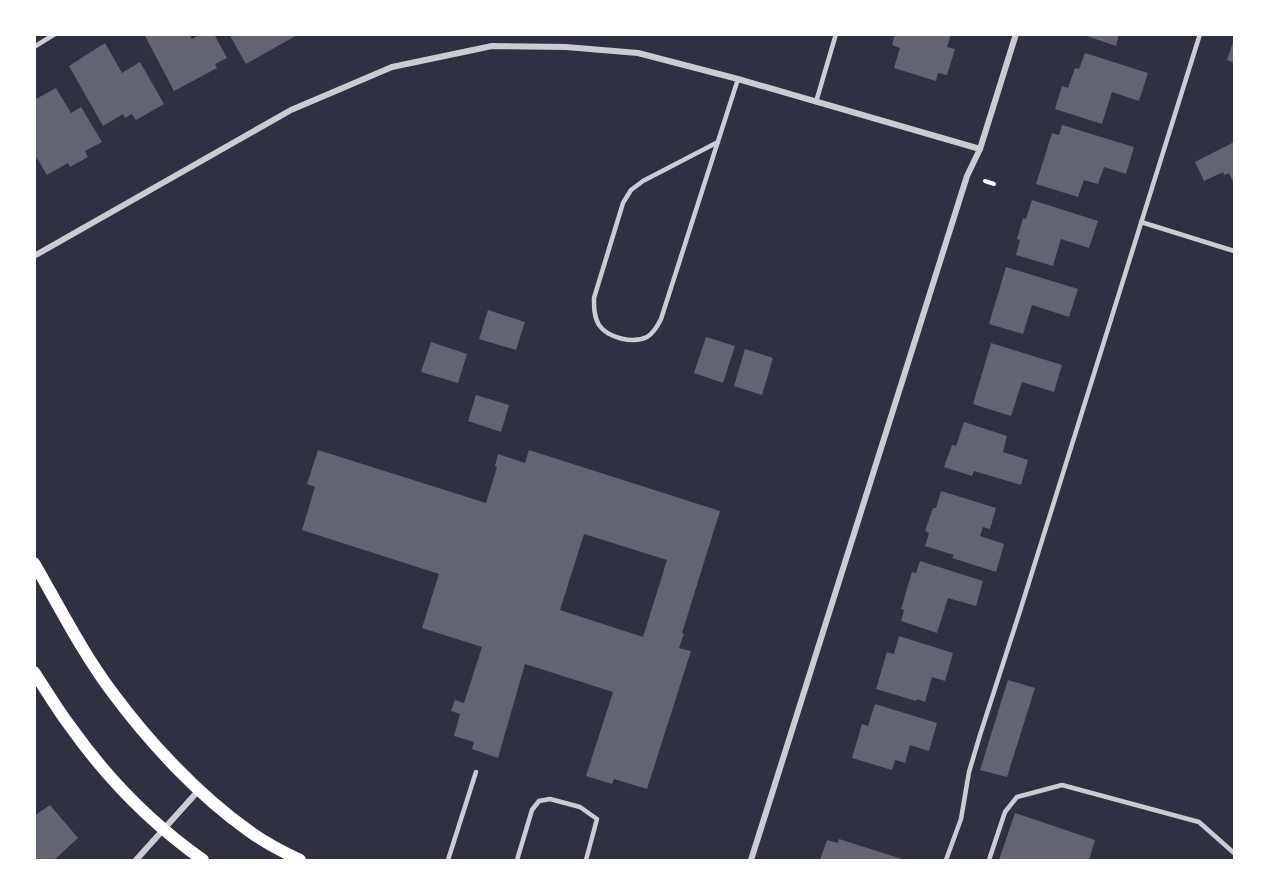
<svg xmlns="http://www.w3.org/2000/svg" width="1269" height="895" font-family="Inter,sans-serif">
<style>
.building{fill:#626471;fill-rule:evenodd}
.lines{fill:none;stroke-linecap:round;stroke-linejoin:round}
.path{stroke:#fff;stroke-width:4}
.service{stroke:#caccd0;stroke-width:4.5}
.minor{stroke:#caccd0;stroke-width:6}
.secondary{stroke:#fff;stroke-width:12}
</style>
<rect width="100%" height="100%" fill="#2d3142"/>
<g class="building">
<polygon points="144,34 189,34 192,39 201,34 214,34 227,58 215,64 217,68 174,91"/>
<polygon points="229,34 299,34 246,64"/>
<polygon points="895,34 951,34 947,47 955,49 947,75 938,73 936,81 894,68 900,48 892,45"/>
<polygon points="1081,34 1119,34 1116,46"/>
<polygon points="1234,39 1234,63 1227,60"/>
<polygon points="105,43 122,73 140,62 164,104 136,120 132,114 125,118 123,114 103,126 69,66"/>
<polygon points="1085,53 1148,73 1139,101 1112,92 1102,124 1055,109 1062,86 1068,88 1075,68 1079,69"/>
<polygon points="56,88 71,113 81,107 102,142 85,151 88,157 70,167 68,163 47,175 34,153 34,100"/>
<polygon points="1062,125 1134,147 1126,174 1104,167 1098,184 1084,180 1078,197 1036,184 1052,133 1059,135"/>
<polygon points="1234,142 1234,184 1229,173 1224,175 1223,172 1204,181 1195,162"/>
<polygon points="1032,200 1098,221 1089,248 1061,239 1053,266 1016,255 1020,240 1017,239 1023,218 1026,219"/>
<polygon points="1006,267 1078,289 1069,317 1032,305 1023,334 989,324"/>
<polygon points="488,310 525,322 516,350 479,339"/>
<polygon points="706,337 735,346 723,383 694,373"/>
<polygon points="431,342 467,354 458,383 421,372"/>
<polygon points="991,343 1062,365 1054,392 1022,382 1011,416 973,404"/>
<polygon points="745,349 773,358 762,395 734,386"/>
<polygon points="476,395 509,405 501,432 468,421"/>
<polygon points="964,422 1007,436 1003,452 1028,460 1021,485 974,471 972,476 944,467 952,445 956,446"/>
<path d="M318,450L486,503L497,467L495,466L498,454L525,463L529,450L720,511L682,633L684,634L679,648L691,651L647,789L614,779L612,784L586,776L613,692L525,664L498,758L472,749L474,742L454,736L460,714L451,711L455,700L464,703L482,647L422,628L439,574L302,530L315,487L307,484ZM584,534L667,560L643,637L560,610Z"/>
<polygon points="941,491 996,508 990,529 983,527 980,536 1004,544 996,572 952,558 954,555 925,546 929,533 925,531 933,508 936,508"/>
<polygon points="920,561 983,581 976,606 948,598 937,633 901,621 904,610 901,609 912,572 916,573"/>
<polygon points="899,636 953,653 945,681 932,677 925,702 917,699 916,701 876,689 887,652 894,654"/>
<polygon points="1008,680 1035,688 1007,777 980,770"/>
<polygon points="875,704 937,723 929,751 910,745 905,763 895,760 892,770 852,758 862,724 868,726"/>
<polygon points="50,805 78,838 54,860 34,860 34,816"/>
<polygon points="1015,813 1095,840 1089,860 999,860"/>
<polygon points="839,839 905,860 820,860 827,840 838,843"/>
</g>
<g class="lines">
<polyline class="path" points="985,181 994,184"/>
<g class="service">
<polyline points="34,47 55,34"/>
<polyline points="816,102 836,34"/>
<path d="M718,142L643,181L631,190L623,203L594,298C594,307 594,317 599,325C608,338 633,344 647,337C654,333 658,325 661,319C687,239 713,159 738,79"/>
<polyline points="1141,222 1234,251"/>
<polyline points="448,860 476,772"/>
<polyline points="517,860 532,810 539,801 550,799 580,807 597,819 586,860"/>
<polyline points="946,860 961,819 969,772 980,735 1020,611 1200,34"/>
<polyline points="989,860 1005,812 1017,797 1062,785 1199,822 1234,853"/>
</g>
<g class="minor">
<polyline points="34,256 291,110 392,67 492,46 566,47 638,53 738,79 980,149"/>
<polyline points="136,860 199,790"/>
<polyline points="751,860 967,176 980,149 1016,34"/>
</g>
<g class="secondary">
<path d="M34,563C59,606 82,652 112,692C149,742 198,795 249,831C264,842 283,852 300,860"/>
<path d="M34,672C46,690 57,709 70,726C106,777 152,824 203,860"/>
</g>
</g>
<rect width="1269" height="895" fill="none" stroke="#ffffff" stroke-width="72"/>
</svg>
